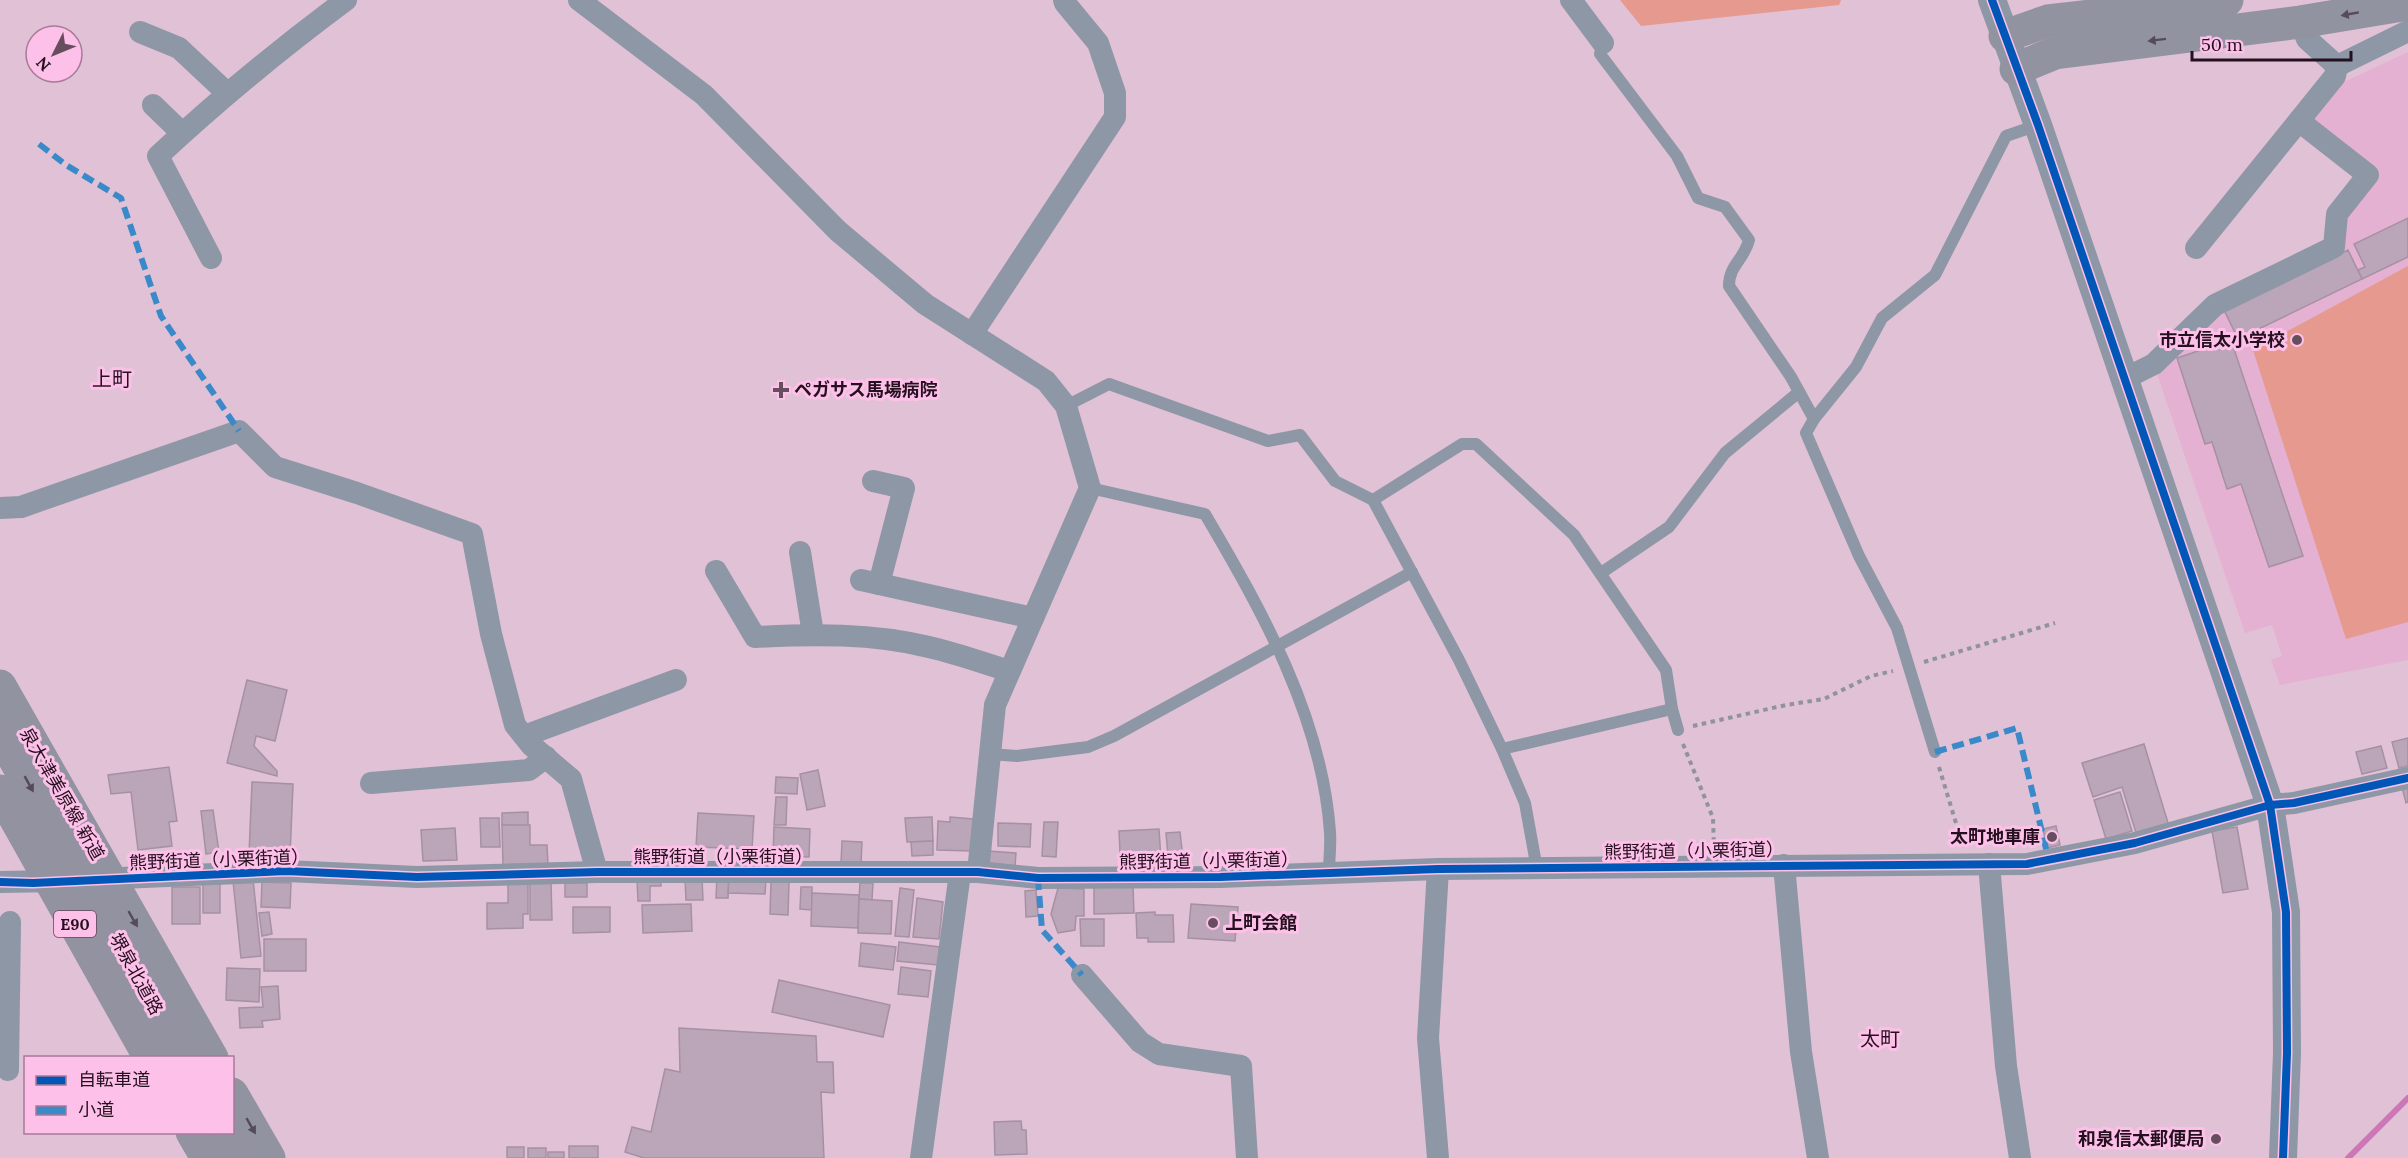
<svg xmlns="http://www.w3.org/2000/svg" width="2408" height="1158" font-family="Lora,'Noto Sans JP',serif">
<style>
.built{fill:#e4b1d3}
.green{fill:#e6998e}
.lines{fill:none;stroke-linecap:round;stroke-linejoin:round}
.stream{stroke:#cc76b4;stroke-width:6}
.building{fill:#bba5b8;stroke:#a690a3;stroke-width:1.5}
.path{stroke:#8f929f;stroke-width:4;stroke-dasharray:4.5 4.5;stroke-linecap:butt}
.service{stroke:#8d97a6;stroke-width:12}
.minor{stroke:#8d97a6;stroke-width:22}
.tertiary{stroke:#8d97a6;stroke-width:28}
.primary{stroke:#9193a1;stroke-width:33}
.trunk{stroke:#9292a0;stroke-width:33}
.trunk-bridge{stroke:#9292a0;stroke-width:33}
.quiet{stroke:#3a8aca;stroke-width:6;stroke-dasharray:12 6;stroke-linecap:butt}
.cycleway-casing{stroke:#fdc0e8;stroke-width:11}
.cycleway{stroke:#0057b8;stroke-width:8}
.oneway{fill:#564b5a}
.oneway2{fill:#564a59}
.poi-dot{fill:#674e5f;stroke:#fdc0e8;stroke-width:2}
.labels{text-anchor:middle;stroke-width:6;stroke-linejoin:round;paint-order:stroke}
.shield{fill:#fdc0e8;stroke:#66455b;stroke-width:1.5}
.shield-label{font-size:16px;font-weight:bold;fill:#25101f}
.poi-label{font-size:18px;font-weight:bold;fill:#25101f;stroke:#fdc0e8;text-anchor:end}
.street-label{font-size:18px;fill:#25101f;stroke:#fdc0e8}
.neighbourhood-label{font-size:20px;fill:#25101f;stroke:#fdc0e8}
</style>
<rect width="100%" height="100%" fill="#e1c1d6"/>
<polygon class="built" points="2408,52 2408,660 2280,685 2271,660 2282,656 2272,625 2245,633 2156,371 2218,309 2338,248 2343,214 2374,174 2308,121 2344,82"/>
<g class="green">
<polygon points="1620,0 1841,0 1839,5 1641,26"/>
<polygon points="2408,266 2408,622 2346,639 2253,350"/>
</g>
<g class="lines">
<polyline class="stream" points="2348,1158 2408,1098"/>
</g>
<g class="building">
<polygon points="2408,218 2408,257 2362,279 2358,270 2365,267 2354,244"/>
<polygon points="2348,250 2362,279 2238,339 2224,310"/>
<polygon points="2231,340 2303,556 2269,567 2241,484 2227,489 2212,442 2205,444 2177,358"/>
<polygon points="247,680 287,690 275,741 256,736 254,746 277,771 277,776 227,763"/>
<polygon points="2408,738 2408,766 2399,768 2392,742"/>
<polygon points="2144,744 2169,826 2137,836 2122,787 2093,797 2082,763"/>
<polygon points="2381,746 2387,768 2362,774 2356,752"/>
<polygon points="169,767 177,821 169,822 172,846 138,850 131,792 111,794 108,775"/>
<polygon points="818,770 825,806 807,810 800,774"/>
<polygon points="776,777 798,778 797,794 775,793"/>
<polygon points="252,782 293,784 290,857 275,856 273,858 265,858 262,855 249,855"/>
<polygon points="2408,786 2408,802 2406,803 2402,787"/>
<polygon points="2120,792 2132,831 2106,839 2094,800"/>
<polygon points="776,797 787,797 786,825 774,825"/>
<polygon points="213,810 219,852 206,854 201,811"/>
<polygon points="528,812 528,826 502,825 502,813"/>
<polygon points="698,813 754,816 752,849 696,847"/>
<polygon points="932,817 933,841 907,842 905,818"/>
<polygon points="950,817 973,819 972,851 937,850 938,821 950,822"/>
<polygon points="480,818 499,818 500,847 481,847"/>
<polygon points="1044,822 1058,822 1056,857 1042,856"/>
<polygon points="998,823 1031,824 1030,847 998,846"/>
<polygon points="502,825 530,825 530,845 547,845 548,865 503,866"/>
<polygon points="2056,826 2060,845 2047,848 2043,829"/>
<polygon points="774,827 810,829 809,857 773,856"/>
<polygon points="2237,827 2248,889 2223,893 2212,831"/>
<polygon points="455,828 457,860 423,861 421,830"/>
<polygon points="1159,829 1161,860 1139,861 1140,872 1121,873 1119,831"/>
<polygon points="1180,832 1184,867 1169,868 1166,833"/>
<polygon points="842,841 862,842 861,864 841,863"/>
<polygon points="933,841 933,855 912,856 911,842"/>
<polygon points="988,851 1016,853 1015,866 987,863"/>
<polygon points="717,877 729,877 728,898 716,898"/>
<polygon points="729,877 766,879 765,894 728,893"/>
<polygon points="661,878 661,886 650,886 650,901 638,901 637,879"/>
<polygon points="685,878 702,878 703,900 686,900"/>
<polygon points="253,879 261,956 241,958 233,881"/>
<polygon points="530,881 551,881 552,920 530,920"/>
<polygon points="771,881 789,882 788,915 770,914"/>
<rect x="203" y="882" width="17" height="31"/>
<polygon points="262,882 291,883 290,908 261,907"/>
<polygon points="508,882 528,882 528,914 523,914 523,928 487,929 487,903 508,903"/>
<rect x="565" y="883" width="22" height="14"/>
<polygon points="860,883 873,883 872,900 859,899"/>
<rect x="172" y="887" width="28" height="37"/>
<polygon points="801,887 812,887 812,910 800,909"/>
<polygon points="1094,887 1133,887 1134,913 1094,914"/>
<polygon points="900,888 914,890 909,937 895,936"/>
<polygon points="1058,888 1084,889 1084,916 1076,916 1075,930 1058,933 1051,914"/>
<polygon points="1036,890 1038,916 1026,917 1025,891"/>
<polygon points="812,893 859,895 858,928 811,926"/>
<polygon points="917,898 943,902 939,939 913,937"/>
<polygon points="859,899 892,901 891,934 858,933"/>
<polygon points="691,904 692,931 643,933 642,905"/>
<polygon points="1191,904 1238,907 1235,941 1188,938"/>
<polygon points="573,907 610,907 610,932 573,933"/>
<polygon points="269,912 272,934 262,936 259,913"/>
<polygon points="1155,912 1155,915 1173,915 1174,942 1148,942 1148,938 1137,938 1136,913"/>
<polygon points="1080,919 1104,919 1104,946 1081,946"/>
<rect x="264" y="939" width="42" height="32"/>
<polygon points="899,942 940,947 938,965 897,961"/>
<polygon points="861,943 896,947 893,970 859,966"/>
<polygon points="901,967 931,971 928,997 898,994"/>
<polygon points="227,968 260,969 259,1002 226,1000"/>
<polygon points="779,980 890,1005 883,1037 772,1012"/>
<polygon points="278,986 280,1019 262,1021 263,1027 240,1028 239,1008 263,1007 261,987"/>
<polygon points="679,1028 816,1036 817,1062 833,1062 834,1093 821,1092 824,1158 644,1158 625,1152 632,1127 651,1132 665,1069 680,1072"/>
<polygon points="1021,1121 1022,1130 1026,1130 1027,1154 995,1155 994,1122"/>
<rect x="569" y="1146" width="29" height="12"/>
<rect x="507" y="1147" width="17" height="11"/>
<rect x="528" y="1148" width="18" height="10"/>
<rect x="548" y="1152" width="16" height="6"/>
</g>
<g class="lines">
<g class="path">
<polyline points="1924,662 2055,623"/>
<polyline points="1693,726 1786,705 1824,699 1871,676 1893,671"/>
<polyline points="1683,744 1713,818 1714,848"/>
<polyline points="1939,767 1962,843"/>
</g>
<g class="service">
<path d="M1603,43L1600,54L1677,156L1698,198L1725,207L1749,240C1744,260 1729,265 1729,286L1791,377L1814,419"/>
<polyline points="1066,406 1109,384 1268,441 1300,435 1335,481 1373,500 1462,444 1476,444 1574,535 1666,670 1672,709 1678,730"/>
<path d="M1090,488L1205,514C1262,611 1322,717 1330,832C1331,845 1329,860 1329,873"/>
<polyline points="1373,500 1459,660 1502,749 1525,803 1537,869"/>
<polyline points="1601,573 1669,527 1725,453 1799,392"/>
<polyline points="1502,749 1672,709"/>
<polyline points="1935,752 1897,628 1859,556 1806,433 1814,419 1856,367 1882,318 1935,275 2006,136 2038,125"/>
<polyline points="990,754 1017,756 1088,747 1114,736 1412,572"/>
</g>
<g class="minor">
<polyline points="579,0 704,95 838,231 925,304 1046,381 1066,406 1090,488 995,705 978,872"/>
<polyline points="1571,0 1603,43"/>
<polyline points="2300,22 2307,39 2337,66 2408,31"/>
<polyline points="140,32 179,48 227,93"/>
<polyline points="153,105 182,133"/>
<polyline points="2196,248 2335,76 2337,66"/>
<path d="M211,258L158,156C218,100 280,49 346,0"/>
<polyline points="972,334 1115,117 1115,93 1098,43 1065,3 1064,0"/>
<polyline points="2124,379 2154,364 2215,305 2334,247 2337,214 2368,175 2299,121"/>
<polyline points="873,481 904,488 879,584"/>
<polyline points="0,508 21,507 239,431 275,467 357,493 472,534 491,634 515,725 531,745 571,779 597,872"/>
<polyline points="800,552 813,634"/>
<path d="M716,571L755,637C813,634 872,633 929,647C956,653 983,663 1009,671"/>
<polyline points="861,580 1033,618"/>
<polyline points="524,736 676,680"/>
<polyline points="371,783 529,770 546,757"/>
<polyline points="1989,864 2006,1066 2020,1158"/>
<polyline points="1784,865 1801,1052 1818,1158"/>
<polyline points="97,879 286,871 417,877 597,872 978,872 1038,878 1220,877 1438,869 2027,864 2135,843 2270,805 2294,803 2408,778"/>
<polyline points="0,882 61,881"/>
<polyline points="1082,975 1140,1042 1159,1054 1241,1066 1247,1158"/>
<polyline points="8,1070 10,922"/>
<polyline points="921,1158 960,873"/>
<polyline points="1438,1158 1428,1038 1438,869"/>
</g>
<polyline class="tertiary" points="1992,0 2038,125 2270,805 2286,912 2287,1053 2283,1158"/>
<g class="primary">
<polyline points="2005,36 2048,21 2227,0"/>
<polyline points="2016,69 2055,53 2300,22 2408,4"/>
<polyline points="0,686 212,1058"/>
<polyline points="232,1094 269,1158"/>
</g>
<g class="trunk">
<polyline points="192,1132 207,1158"/>
<polyline points="225,1132 240,1158"/>
</g>
<g class="trunk-bridge">
<polyline points="0,733 183,1058"/>
<polyline points="0,791 150,1058"/>
</g>
<g class="quiet">
<polyline points="39,144 66,165 121,198 161,316 239,431"/>
<polyline points="1935,752 2017,728 2049,861"/>
<polyline points="1038,878 1042,930 1082,975"/>
</g>
<g class="cycleway-casing">
<g id="cycleway">
<polyline points="1992,0 2038,125 2270,805 2286,912 2287,1053 2283,1158"/>
<polyline points="0,882 33,883 286,871 417,877 597,872 978,872 1038,878 1220,877 1438,869 2027,864 2135,843 2270,805 2294,803 2408,778"/>
</g>
</g>
<use href="#cycleway" class="cycleway"/>
</g>
<defs><path id="oneway-solid" d="M-6-.8H1V-3.2L6.5 0L1 3.2V.8H-6Z" transform="scale(1.5)"/></defs>
<g class="oneway">
<use href="#oneway-solid" transform="translate(2350 14) rotate(170)"/>
<use href="#oneway-solid" transform="translate(2157 40) rotate(173)"/>
<use href="#oneway-solid" transform="translate(133 919) rotate(60)"/>
<use href="#oneway-solid" transform="translate(251 1126) rotate(60)"/>
</g>
<use class="oneway2" href="#oneway-solid" transform="translate(29 784) rotate(61)"/>
<g class="poi-dot">
<circle cx="2297" cy="340" r="6"/>
<path d="M778 381h6v6h6v6h-6v6h-6v-6h-6v-6h6z"/>
<circle cx="2052" cy="837" r="6"/>
<circle cx="1213" cy="923" r="6"/>
<circle cx="2216" cy="1139" r="6"/>
</g>
<g class="labels">
<rect class="shield" x="54" y="911" width="42" height="26" rx="4.5"/>
<g class="shield-label">
<text x="75" y="930">E90</text>
</g>
<g class="poi-label">
<text x="2285" y="346">市立信太小学校</text>
<text x="794" y="396" text-anchor="start">ペガサス馬場病院</text>
<text x="2040" y="843">太町地車庫</text>
<text x="1225" y="929" text-anchor="start">上町会館</text>
<text x="2204" y="1145">和泉信太郵便局</text>
</g>
<g class="street-label">
<text transform="translate(62 794) rotate(60)" y="6">泉大津美原線 新道</text>
<text transform="translate(1694 851) rotate(-1)" y="6">熊野街道（小栗街道）</text>
<text x="723" y="863">熊野街道（小栗街道）</text>
<text transform="translate(219 860) rotate(-2)" y="6">熊野街道（小栗街道）</text>
<text transform="translate(1209 861) rotate(-1)" y="6">熊野街道（小栗街道）</text>
<text transform="translate(136 974) rotate(61)" y="6">堺泉北道路</text>
</g>
<g class="neighbourhood-label">
<text x="112" y="386">上町</text>
<text x="1880" y="1046">太町</text>
</g>
</g>
<rect x="24" y="1056" width="210" height="78" fill="#fdc0e8" stroke="#a77a98" stroke-width="1.5"/>
<rect x="36" y="1076" width="30" height="9" fill="#0057b8" stroke="#a77a98" stroke-width="1.5"/>
<text x="78" y="1086" font-size="18" fill="#25101f">自転車道</text>
<rect x="36" y="1106" width="30" height="9" fill="#3a8aca" stroke="#a77a98" stroke-width="1.5"/>
<text x="78" y="1116" font-size="18" fill="#25101f">小道</text>
<g transform="translate(54 54) rotate(227)"><circle r="28" fill="#fdc0e8" stroke="#a77a98" stroke-width="1.5"/>
<path d="M0-4.5L10 22L0 15L-10 22Z" fill="#674e5f"/>
<text y="-9" font-size="16" font-weight="bold" text-anchor="middle" fill="#25101f">N</text>
</g>
<path d="M2192 51v9h159v-9" fill="none" stroke="#25101f" stroke-width="3"/>
<text x="2201" y="51" font-size="18" fill="#25101f" stroke="#fdc0e8" stroke-width="4.5" paint-order="stroke">50 m</text>
</svg>
